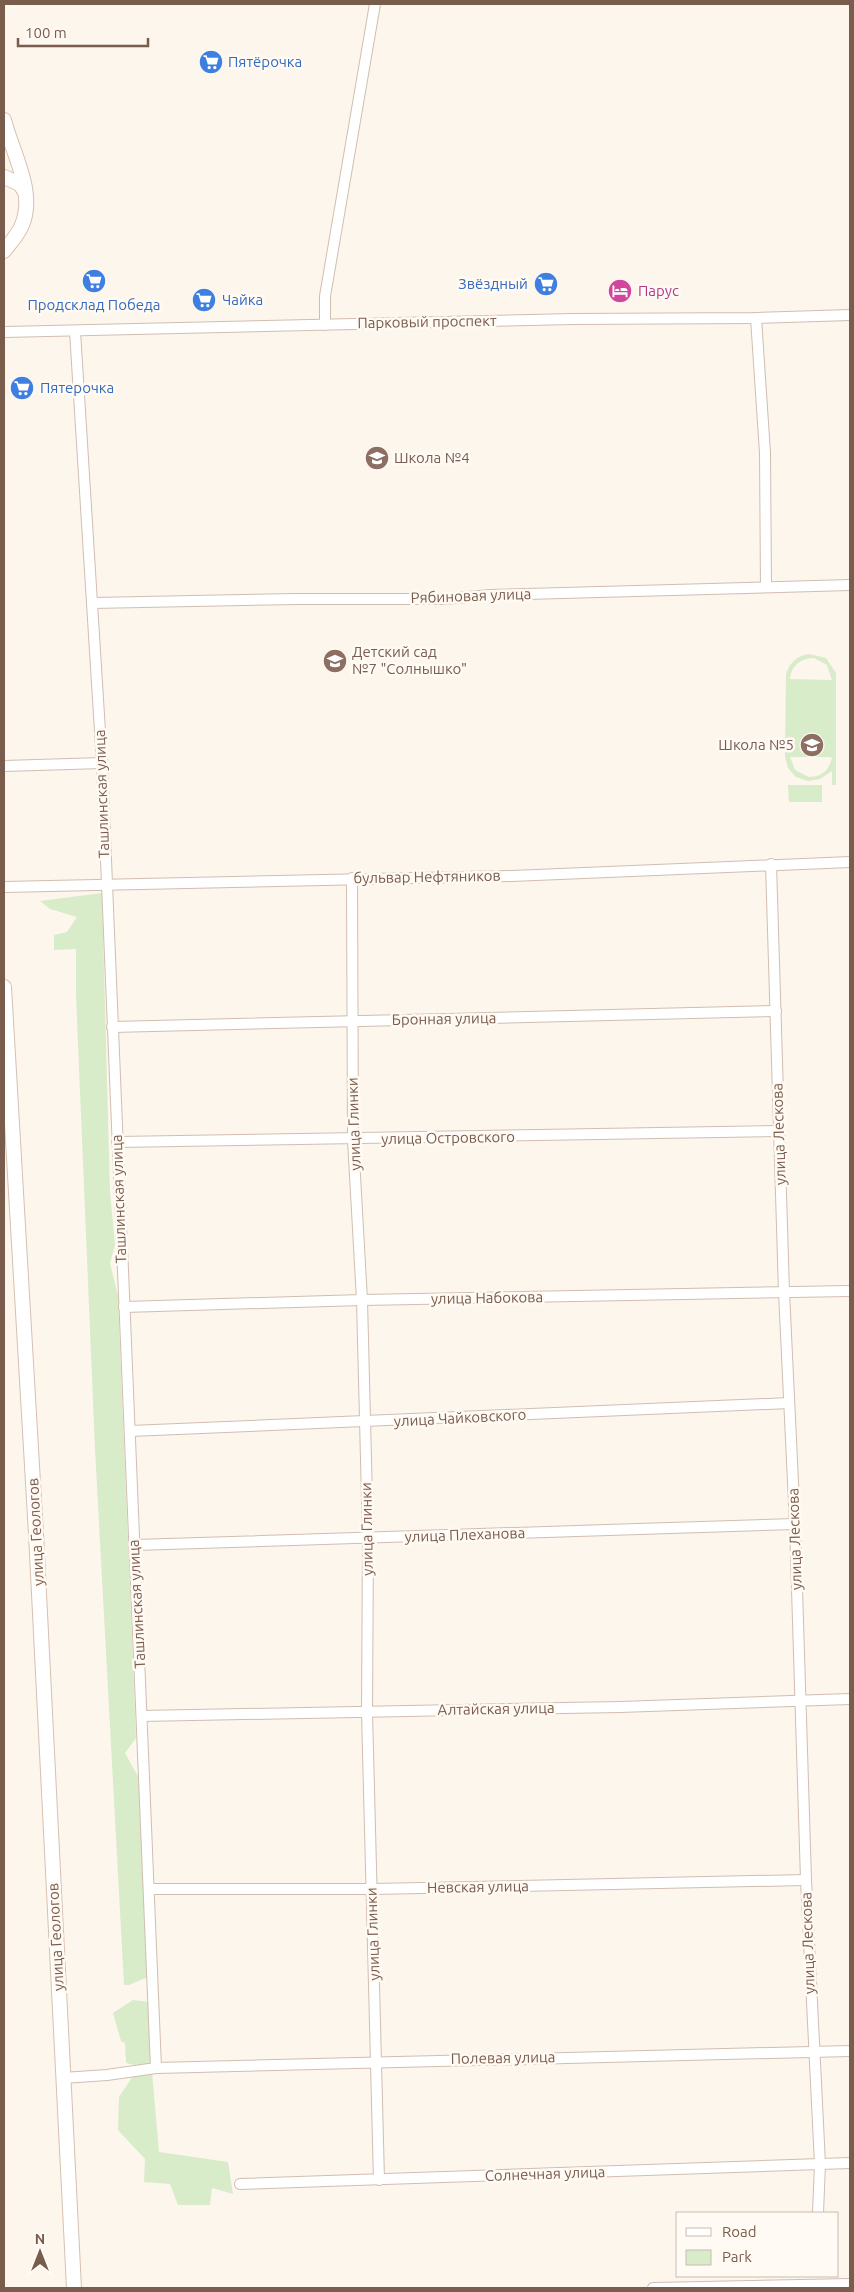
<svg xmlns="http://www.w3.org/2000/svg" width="854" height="2292" font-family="Ubuntu,sans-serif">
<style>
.green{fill:#d8ecc9;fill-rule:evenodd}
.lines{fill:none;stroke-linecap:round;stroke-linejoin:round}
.minor-casing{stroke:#d1beb0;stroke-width:12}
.secondary-casing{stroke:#d6c0b0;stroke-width:16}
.minor{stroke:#fff;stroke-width:10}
.secondary{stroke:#fff;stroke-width:14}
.labels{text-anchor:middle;stroke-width:5;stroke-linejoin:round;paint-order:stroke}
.shop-label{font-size:15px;fill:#366cbe;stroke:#fffaf3;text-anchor:start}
.hotel-label{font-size:15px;fill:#b23c85;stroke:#fffaf3;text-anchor:start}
.street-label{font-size:15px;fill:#7a5c4d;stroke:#fffaf3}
.education-label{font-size:15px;fill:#785e54;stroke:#fffaf3;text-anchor:start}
</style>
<rect width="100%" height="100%" fill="#fdf6ec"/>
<g class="green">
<path d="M809,654L826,658L836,673V785H832V771L820,779L808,781L796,777L788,768L785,757L786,674C790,662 797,656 809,654ZM814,658L827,665L832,680L790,679C791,666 800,658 814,658ZM790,757H831L832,758C829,770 822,777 809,777L795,770Z"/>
<polygon points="788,785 822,785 822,802 789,802"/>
<polygon points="102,893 110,1192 115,1245 110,1263 118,1296 136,1738 125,1753 141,1782 148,1977 129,1985 124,1985 95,1449 76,995 76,949 54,950 54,935 67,932 77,917 50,909 40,901"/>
<polygon points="133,2000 150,2002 152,2062 139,2066 126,2063 125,2043 121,2041 113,2013"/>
<polygon points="152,2072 159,2152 228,2162 233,2194 212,2188 210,2205 178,2205 170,2184 144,2182 145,2159 118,2130 119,2097 135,2073"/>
</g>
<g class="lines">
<g class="minor-casing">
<g id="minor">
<polyline points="756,318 765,453 766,586"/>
<polyline points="325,325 325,296 375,4"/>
<polyline points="75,331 102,763 156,2068"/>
<polyline points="4,332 573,319 756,318 850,315"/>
<polyline points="92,603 297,599 444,599 491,595 850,585"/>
<polyline points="4,766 102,763"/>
<polyline points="771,864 784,1292 795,1524 806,1880 820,2164 818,2213"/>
<polyline points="352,878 353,1140 362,1300 368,1539 367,1712 379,2180"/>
<polyline points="4,887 512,876 850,862"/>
<polyline points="112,1027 776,1011"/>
<polyline points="117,1142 779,1131"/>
<polyline points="124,1307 362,1300 850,1291"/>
<polyline points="130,1431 789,1403"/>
<polyline points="135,1545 795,1524"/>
<polyline points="142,1716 620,1707 850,1699"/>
<polyline points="149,1889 372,1889 806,1880"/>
<polyline points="63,2078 107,2075 156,2068 850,2051"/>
<polyline points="240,2184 850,2163"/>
<polyline points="653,2288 850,2284"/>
</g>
</g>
<g class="secondary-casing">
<g id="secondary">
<path d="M4,120C12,152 36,192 22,225C18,235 10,243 4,251"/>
<polyline points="4,177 20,184 25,192"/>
<polyline points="4,987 36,1534 74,2288"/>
</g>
</g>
<use href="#minor" class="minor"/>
<use href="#secondary" class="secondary"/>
</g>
<defs>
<g id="supermarket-disc" transform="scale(1.25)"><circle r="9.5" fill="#3f7fe0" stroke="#fffaf3"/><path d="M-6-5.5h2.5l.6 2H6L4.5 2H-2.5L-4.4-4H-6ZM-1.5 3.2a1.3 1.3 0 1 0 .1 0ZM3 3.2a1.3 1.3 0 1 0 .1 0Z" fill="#fff"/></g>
<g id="hotel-disc" transform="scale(1.25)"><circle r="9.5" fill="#d1479c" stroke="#fffaf3"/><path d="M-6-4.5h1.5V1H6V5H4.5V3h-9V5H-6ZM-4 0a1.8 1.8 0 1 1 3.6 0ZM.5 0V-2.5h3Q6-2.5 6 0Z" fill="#fff"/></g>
<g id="school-disc" transform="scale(1.25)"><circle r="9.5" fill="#8d6e63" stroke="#fffaf3"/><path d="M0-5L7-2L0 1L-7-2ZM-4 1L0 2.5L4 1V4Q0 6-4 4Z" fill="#fff"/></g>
</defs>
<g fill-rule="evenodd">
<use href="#supermarket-disc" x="211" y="62"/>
<use href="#supermarket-disc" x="94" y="281"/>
<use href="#supermarket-disc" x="546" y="284"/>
<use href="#hotel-disc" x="620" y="291"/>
<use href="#supermarket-disc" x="204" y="300"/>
<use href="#supermarket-disc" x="22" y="388"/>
<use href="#school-disc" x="377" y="458"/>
<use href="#school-disc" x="335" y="661"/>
<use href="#school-disc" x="812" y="745"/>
</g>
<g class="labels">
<g class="shop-label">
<text x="228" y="67">Пятёрочка</text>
<text x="528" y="289" text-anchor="end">Звёздный</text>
<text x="222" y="305">Чайка</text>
<text x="94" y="310" text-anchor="middle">Продсклад Победа</text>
<text x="40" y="393">Пятерочка</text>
</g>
<g class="hotel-label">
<text x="638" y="296">Парус</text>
</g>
<g class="street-label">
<text transform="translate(427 322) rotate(-1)" y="5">Парковый проспект</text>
<text transform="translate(471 596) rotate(-2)" y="5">Рябиновая улица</text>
<text transform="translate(102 794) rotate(-92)" y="5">Ташлинская улица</text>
<text transform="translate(427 877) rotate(-1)" y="5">бульвар Нефтяников</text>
<text transform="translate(444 1019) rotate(-1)" y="5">Бронная улица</text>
<text transform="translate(354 1124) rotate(-92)" y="5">улица Глинки</text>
<text transform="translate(779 1134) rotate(-92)" y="5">улица Лескова</text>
<text transform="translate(448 1138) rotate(-1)" y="5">улица Островского</text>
<text transform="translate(119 1199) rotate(-92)" y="5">Ташлинская улица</text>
<text transform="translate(487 1298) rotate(-1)" y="5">улица Набокова</text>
<text transform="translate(460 1418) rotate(-3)" y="5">улица Чайковского</text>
<text transform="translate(367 1529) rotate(-91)" y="5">улица Глинки</text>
<text transform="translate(36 1532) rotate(-93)" y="5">улица Геологов</text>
<text transform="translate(465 1535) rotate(-2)" y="5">улица Плеханова</text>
<text transform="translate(795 1539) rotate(-92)" y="5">улица Лескова</text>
<text transform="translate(137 1604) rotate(-93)" y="5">Ташлинская улица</text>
<text transform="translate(496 1709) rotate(-1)" y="5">Алтайская улица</text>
<text transform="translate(478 1887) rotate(-1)" y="5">Невская улица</text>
<text transform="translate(373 1934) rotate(-92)" y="5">улица Глинки</text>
<text transform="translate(56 1937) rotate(-93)" y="5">улица Геологов</text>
<text transform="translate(808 1943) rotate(-92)" y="5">улица Лескова</text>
<text transform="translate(503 2058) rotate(-1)" y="5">Полевая улица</text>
<text transform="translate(545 2174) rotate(-2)" y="5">Солнечная улица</text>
</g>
<g class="education-label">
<text x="394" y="463">Школа №4</text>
<text x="352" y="657">Детский сад<tspan x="352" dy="17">№7 "Солнышко"</tspan></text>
<text x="794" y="750" text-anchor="end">Школа №5</text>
</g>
</g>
<rect width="854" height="2292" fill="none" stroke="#7a5c4d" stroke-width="10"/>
<rect x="676" y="2212" width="162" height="65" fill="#fffaf3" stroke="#cabbb1"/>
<rect x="686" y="2228" width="25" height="8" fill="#ffffff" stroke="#cabbb1"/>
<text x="722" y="2237" font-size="15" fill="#7a5c4d">Road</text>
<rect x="686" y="2250" width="25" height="15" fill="#d8ecc9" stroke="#cabbb1"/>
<text x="722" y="2262" font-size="15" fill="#7a5c4d">Park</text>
<g transform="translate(40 2252)" stroke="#fffaf3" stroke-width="4" paint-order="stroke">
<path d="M0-4L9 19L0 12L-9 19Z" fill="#7a5c4d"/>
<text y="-8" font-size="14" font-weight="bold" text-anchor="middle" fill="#7a5c4d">N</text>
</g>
<path d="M18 38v8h130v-8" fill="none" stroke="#7a5c4d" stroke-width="2.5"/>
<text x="25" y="38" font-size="15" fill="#7a5c4d" stroke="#fffaf3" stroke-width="4" paint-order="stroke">100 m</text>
</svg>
